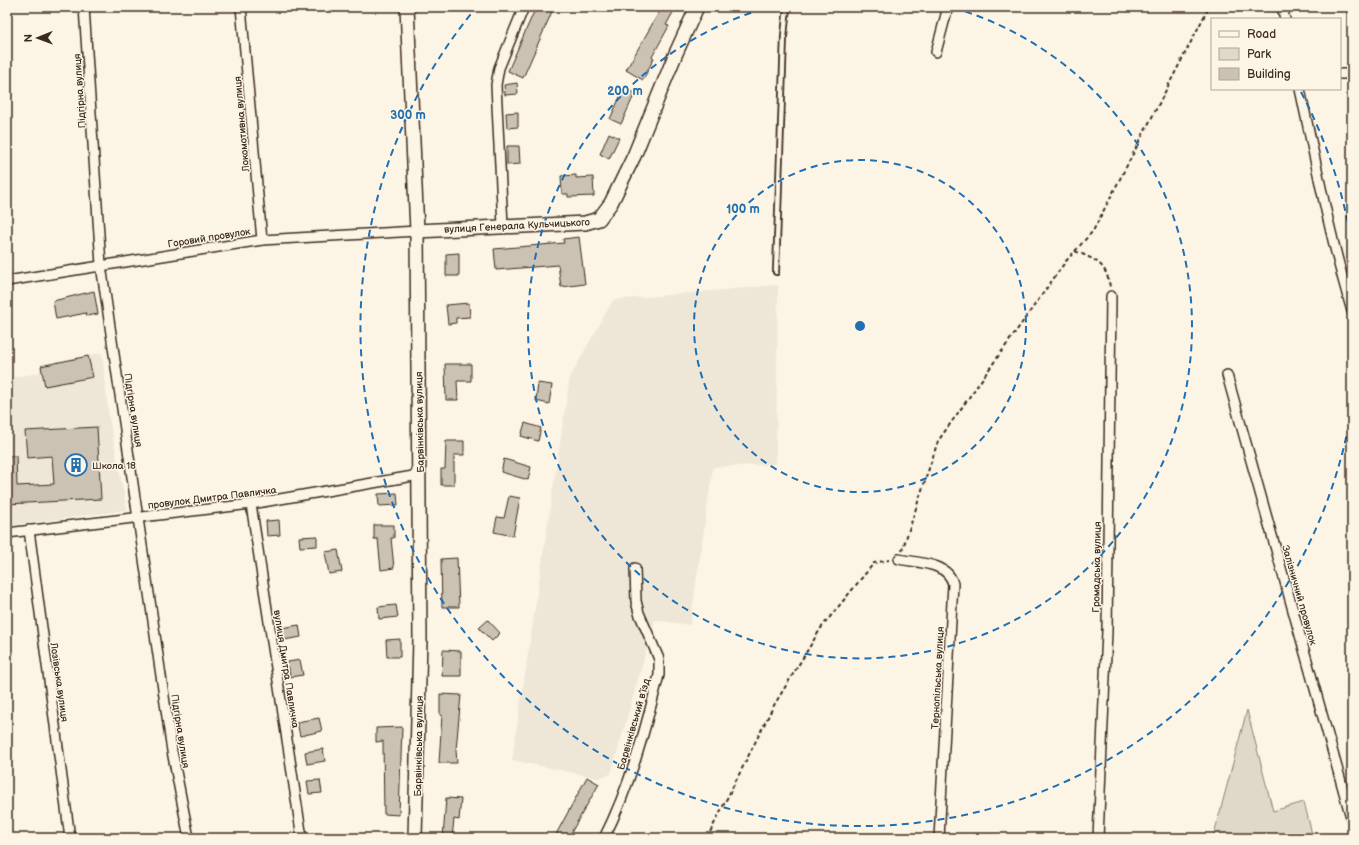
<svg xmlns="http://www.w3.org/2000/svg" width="1359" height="845" font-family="'Balsamiq Sans',sans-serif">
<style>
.built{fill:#eee6d6}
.green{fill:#e0d8c8;stroke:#8e8173}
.building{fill:#ccc2b3;stroke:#3b2a1e}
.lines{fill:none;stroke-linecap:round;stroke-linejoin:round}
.lane-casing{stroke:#3b2a1e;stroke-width:8}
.street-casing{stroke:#3b2a1e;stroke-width:12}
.secondary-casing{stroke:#3b2a1e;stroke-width:16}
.path{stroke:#3b2a1e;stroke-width:2;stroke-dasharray:4 3;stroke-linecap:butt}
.lane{stroke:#fcf5e5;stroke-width:4.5}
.street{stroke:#fcf5e5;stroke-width:9}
.secondary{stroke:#fcf5e5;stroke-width:13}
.ring{fill:none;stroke:#1f6fb2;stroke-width:2;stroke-dasharray:7 5}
.labels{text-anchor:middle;stroke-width:3;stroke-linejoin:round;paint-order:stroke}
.street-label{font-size:10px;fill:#3b2a1e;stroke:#fcf5e5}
.poi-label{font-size:10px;fill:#3b2a1e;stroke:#fcf5e5;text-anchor:start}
.centre{fill:#1f6fb2;stroke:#fcf5e5;stroke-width:2}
.ring-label{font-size:12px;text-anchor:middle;font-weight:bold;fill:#1f6fb2;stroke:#fcf5e5;stroke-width:3;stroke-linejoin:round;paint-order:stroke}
</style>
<rect width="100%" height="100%" fill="#fcf5e5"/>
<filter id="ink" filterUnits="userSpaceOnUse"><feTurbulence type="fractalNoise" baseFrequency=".025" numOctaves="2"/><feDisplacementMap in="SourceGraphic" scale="8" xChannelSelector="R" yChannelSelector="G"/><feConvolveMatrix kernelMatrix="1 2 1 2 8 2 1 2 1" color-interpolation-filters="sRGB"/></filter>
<g filter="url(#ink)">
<g class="built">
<polygon points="778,285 776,464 713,467 690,625 655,620 611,774 598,778 512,760 570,377 613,300"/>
<polygon points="102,353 109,418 127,510 7,526 7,378 39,373 42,364"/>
</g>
<polygon class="green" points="1247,710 1273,811 1304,802 1313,838 1213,838"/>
<g class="building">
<polygon points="536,7 554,7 523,78 508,71"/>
<polygon points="662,7 676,7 666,25 669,26 652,57 654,58 643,80 626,70"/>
<polygon points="517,83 518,94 505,95 504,85"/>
<polygon points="624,88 635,93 621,124 610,119"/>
<polygon points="518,112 518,127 507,128 506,113"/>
<polygon points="609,133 619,138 609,159 600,154"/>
<polygon points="507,146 519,146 520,164 507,165"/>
<polygon points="576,175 576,178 593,177 594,196 568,197 568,194 562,194 561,176"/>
<polygon points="579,237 585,284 561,287 558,265 496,270 494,249 564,243 563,239"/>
<polygon points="459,253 459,276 446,276 446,254"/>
<polygon points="94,291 98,314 87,316 86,313 56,319 53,301"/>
<polygon points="469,303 470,317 456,318 456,323 448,324 446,305"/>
<polygon points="88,356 93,377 45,386 41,366"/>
<polygon points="445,364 471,364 471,381 457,381 458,400 446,400"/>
<polygon points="538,383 552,385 549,404 536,401"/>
<polygon points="525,423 541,428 538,441 521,436"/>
<polygon points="97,427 101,499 7,504 7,456 16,456 17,486 54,484 52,456 27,458 25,431"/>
<polygon points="446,441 464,441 464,455 454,455 454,485 441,485 441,469 445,469"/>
<polygon points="504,459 531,467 528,480 501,472"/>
<polygon points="397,493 398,505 379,506 378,494"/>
<polygon points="509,496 520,498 513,536 494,532 497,517 504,518"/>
<polygon points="279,520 280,535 267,536 266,521"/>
<polygon points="374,525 394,525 394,538 391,538 394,568 381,570 378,539 374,539"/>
<polygon points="317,536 317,546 300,547 299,537"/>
<polygon points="338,550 342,572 329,574 325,552"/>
<polygon points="457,558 459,607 442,607 441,559"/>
<polygon points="396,605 398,617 379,619 378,607"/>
<polygon points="488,620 500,633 492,641 479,628"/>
<polygon points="299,625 301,637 284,640 281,628"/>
<polygon points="400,639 400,657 387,657 386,640"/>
<polygon points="443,650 461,651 461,676 442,676"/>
<polygon points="300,660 303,675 290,677 288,662"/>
<polygon points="440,694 461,695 456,750 457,763 439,763 442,715 440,715"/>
<polygon points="319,718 322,731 300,736 297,722"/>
<polygon points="402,727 399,815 384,814 383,741 376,742 376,728"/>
<polygon points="323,749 325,761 307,764 305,752"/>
<polygon points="587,777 599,784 568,838 554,838"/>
<polygon points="320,780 322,793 309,794 307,781"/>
<polygon points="446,798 461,799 459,820 454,819 452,838 443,838"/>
</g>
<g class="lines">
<g class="lane-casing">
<polyline id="lane" points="776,272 784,36 787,7"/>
</g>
<g class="street-casing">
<g id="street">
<polyline points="84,7 101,265 172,751 189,838"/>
<polyline points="241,7 262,240"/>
<polyline points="1282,7 1285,19"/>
<polyline points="936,52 948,7"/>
<polyline points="1340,74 1352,74"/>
<path d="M1300,89C1316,163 1330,238 1352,311"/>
<polyline points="503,226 496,85 499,68 524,7"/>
<polyline points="7,281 262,240 417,231"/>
<polyline points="1227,375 1352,821"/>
<polyline points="251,504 302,838"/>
<polyline points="29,530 70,838"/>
<polyline points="7,533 251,504 419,475"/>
<path d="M899,559C917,563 948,562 953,584L939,838"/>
<path d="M604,838C630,787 645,730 659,675V659L639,613L636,601L635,568"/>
<polyline points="1098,838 1107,631 1111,296"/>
</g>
</g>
<g class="secondary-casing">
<g id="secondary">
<polyline points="407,7 417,231 420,639 415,838"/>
<polyline points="417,231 585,223 599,219 611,203 634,156 676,53 697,7"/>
</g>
</g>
<g class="path">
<path d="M1075,251C1096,260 1106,263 1110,287"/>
<polyline points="902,551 938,441 1066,261 1093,231 1209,7"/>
<polyline points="707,838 773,707 821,628 874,563 889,560"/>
</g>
<use href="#lane" class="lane"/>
<use href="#street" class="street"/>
<use href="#secondary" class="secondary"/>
</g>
</g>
<g class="ring">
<circle cx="860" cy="326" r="166"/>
<path d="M954 8A332 332 0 1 1 766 8"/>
<path d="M1351 413A499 499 0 1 1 475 9M1301 92A499 499 0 0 1 1351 239"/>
</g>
<defs>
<g id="building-ring" transform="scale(1.15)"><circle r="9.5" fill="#fcf5e5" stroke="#1f6fb2" stroke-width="1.5"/><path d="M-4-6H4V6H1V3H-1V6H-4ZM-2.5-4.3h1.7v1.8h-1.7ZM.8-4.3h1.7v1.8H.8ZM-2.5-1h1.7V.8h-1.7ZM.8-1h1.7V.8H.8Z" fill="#1f6fb2"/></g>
</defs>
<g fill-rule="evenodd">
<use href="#building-ring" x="76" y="465"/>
</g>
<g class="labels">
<g class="street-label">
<text transform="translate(79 91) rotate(-94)" y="4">Підгірна вулиця</text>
<text transform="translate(241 124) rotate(-95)" y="4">Локомотивна вулиця</text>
<text transform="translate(517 225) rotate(-3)" y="4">вулиця Генерала Кульчицького</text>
<text transform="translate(209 237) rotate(-9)" y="4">Горовий провулок</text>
<text transform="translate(134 410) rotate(81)" y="4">Підгірна вулиця</text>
<text transform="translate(419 422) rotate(-91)" y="4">Барвінківська вулиця</text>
<text transform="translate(212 497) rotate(-7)" y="4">провулок Дмитра Павличка</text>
<text transform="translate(1096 567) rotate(-89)" y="4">Громадська вулиця</text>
<text transform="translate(1300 595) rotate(74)" y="4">Залізничний провулок</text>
<text transform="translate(287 669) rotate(81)" y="4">вулиця Дмитра Павличка</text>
<text transform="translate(937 678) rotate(-87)" y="4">Тернопільська вулиця</text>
<text transform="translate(60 682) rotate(82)" y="4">Лозівська вулиця</text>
<text transform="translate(633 724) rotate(-74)" y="4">Барвінківський в’їзд</text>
<text transform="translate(181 731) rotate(81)" y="4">Підгірна вулиця</text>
<text transform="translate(418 746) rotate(-89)" y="4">Барвінківська вулиця</text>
</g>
<g class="poi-label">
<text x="92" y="469">Школа 18</text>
</g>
</g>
<circle cx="860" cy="326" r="6" class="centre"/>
<g class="ring-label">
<text x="625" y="95">200 m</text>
<text x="408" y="119">300 m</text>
<text x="743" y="213">100 m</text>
</g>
<rect width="1359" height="845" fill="none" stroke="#fcf5e5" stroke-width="24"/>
<rect x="12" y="12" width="1335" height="821" fill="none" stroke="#3b2a1e" stroke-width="1.5" filter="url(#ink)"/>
<rect x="1211" y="18" width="130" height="72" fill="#fcf5e5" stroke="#afa495"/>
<rect x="1219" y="31" width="20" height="6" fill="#fcf5e5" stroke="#afa495"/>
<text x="1247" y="38" font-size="12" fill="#3b2a1e">Road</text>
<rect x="1219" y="48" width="20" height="12" fill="#e0d8c8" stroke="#afa495"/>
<text x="1247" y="58" font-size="12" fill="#3b2a1e">Park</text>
<rect x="1219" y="68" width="20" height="12" fill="#ccc2b3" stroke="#afa495"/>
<text x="1247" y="78" font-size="12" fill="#3b2a1e">Building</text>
<g transform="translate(38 38) rotate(269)" stroke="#fcf5e5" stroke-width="3" paint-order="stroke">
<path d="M0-3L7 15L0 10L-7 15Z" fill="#3b2a1e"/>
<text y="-6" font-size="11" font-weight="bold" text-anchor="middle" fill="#3b2a1e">N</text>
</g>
</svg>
